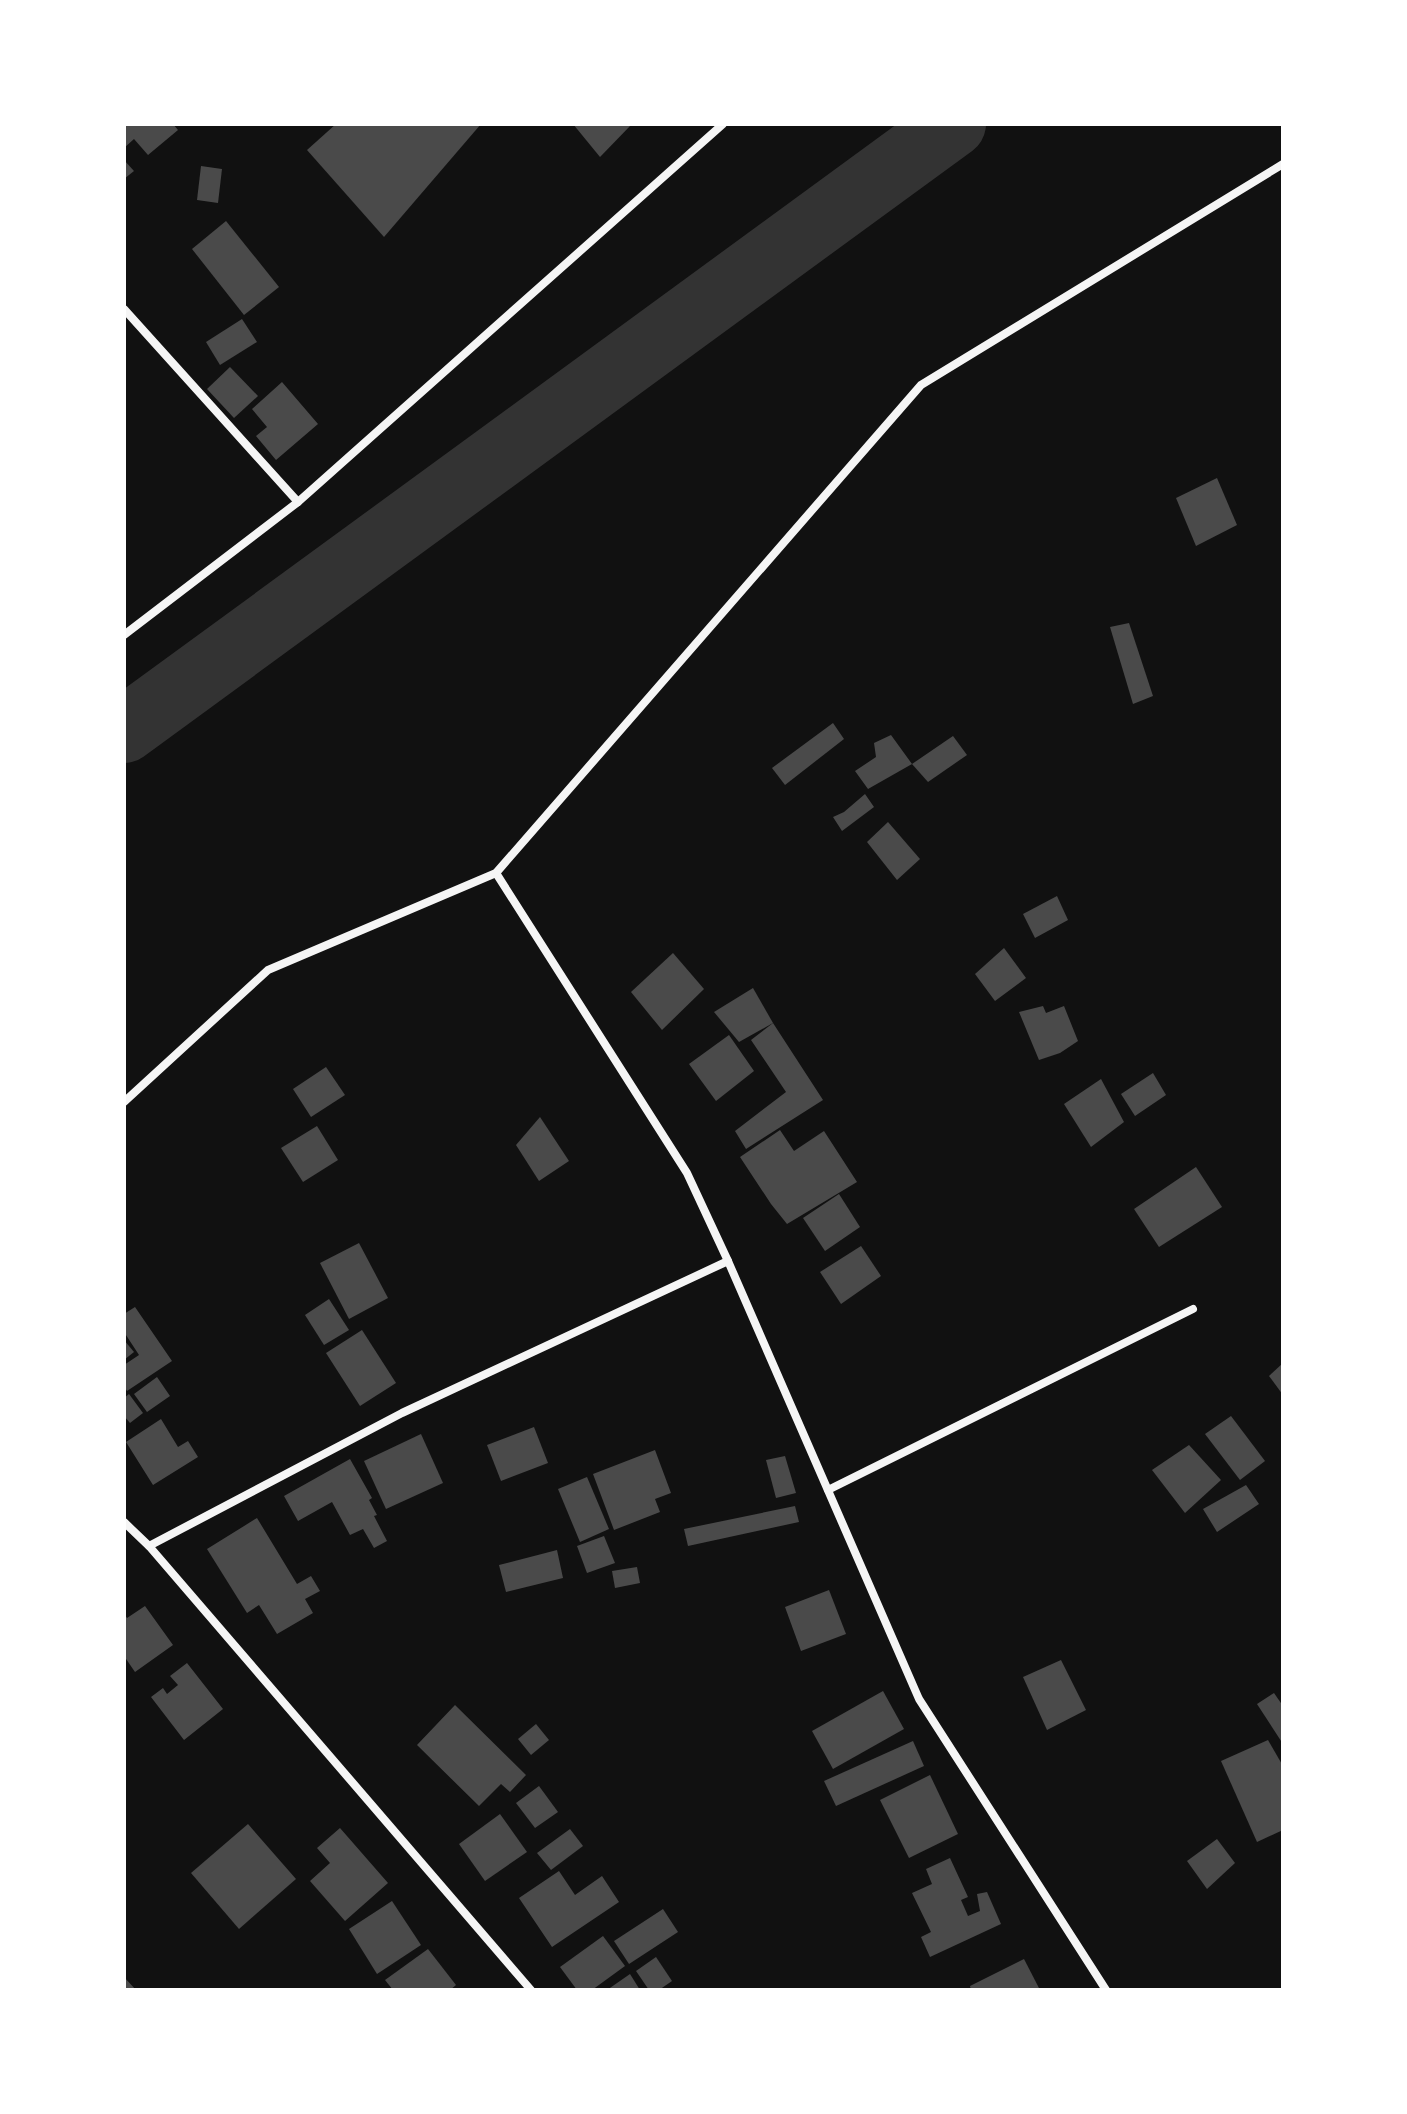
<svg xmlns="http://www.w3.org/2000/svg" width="1407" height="2114" font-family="Montserrat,sans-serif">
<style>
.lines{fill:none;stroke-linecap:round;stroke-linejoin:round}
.river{stroke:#333;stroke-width:66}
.building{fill:#4a4a4a}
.minor{stroke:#f5f5f5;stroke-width:8}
</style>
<rect width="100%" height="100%" fill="#111"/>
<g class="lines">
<polyline class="river" points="124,730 953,124"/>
</g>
<g class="building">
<polygon points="124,124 173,124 178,130 148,155 134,139 124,148"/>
<polygon points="336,124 481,124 384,237 307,150"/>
<polygon points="573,124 632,124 600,157"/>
<polygon points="124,160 134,171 124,179"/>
<polygon points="201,166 222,169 218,203 197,200"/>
<polygon points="226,221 279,287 244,315 192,249"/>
<polygon points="242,319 257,342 220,365 206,342"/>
<polygon points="230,367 258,396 234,418 207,389"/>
<polygon points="282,382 318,424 276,460 256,436 267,427 252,409"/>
<polygon points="1217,478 1237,525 1196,546 1176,498"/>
<polygon points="1129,623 1153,696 1133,704 1110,627"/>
<polygon points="833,723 844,739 785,785 772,768"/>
<polygon points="891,735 912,764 868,789 855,771 876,757 874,743"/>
<polygon points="953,736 967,755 928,782 912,764"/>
<polygon points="865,794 874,807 842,831 833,817 844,812"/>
<polygon points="888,822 920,859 897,880 867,842"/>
<polygon points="1057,896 1068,920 1035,938 1023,914"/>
<polygon points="1004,948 1026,978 995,1001 975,974"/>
<polygon points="673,953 704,989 662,1030 631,992"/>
<polygon points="753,988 773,1023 739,1042 714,1012"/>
<polygon points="1043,1006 1046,1013 1064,1006 1078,1041 1060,1053 1039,1060 1019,1012"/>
<polygon points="773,1023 823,1100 746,1149 735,1131 786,1092 751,1040"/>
<polygon points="729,1035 754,1071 716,1101 689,1064"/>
<polygon points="326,1067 345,1095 311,1117 293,1089"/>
<polygon points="1153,1073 1166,1095 1135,1116 1121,1094"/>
<polygon points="1101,1079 1124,1122 1091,1147 1064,1104"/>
<polygon points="540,1117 569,1161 539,1181 516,1145"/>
<polygon points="317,1126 338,1160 303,1182 281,1148"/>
<polygon points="780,1130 794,1151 824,1131 857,1182 787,1224 771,1204 740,1157"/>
<polygon points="1196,1167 1222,1207 1159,1247 1134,1209"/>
<polygon points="839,1194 860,1227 825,1251 803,1218"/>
<polygon points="359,1243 388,1298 349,1319 320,1263"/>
<polygon points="861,1246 881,1276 841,1304 820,1272"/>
<polygon points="329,1299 349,1330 324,1345 305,1315"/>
<polygon points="135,1307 172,1361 127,1391 124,1386 124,1365 139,1355 124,1332 124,1314"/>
<polygon points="362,1330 396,1383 360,1406 326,1353"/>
<polygon points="124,1340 134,1352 124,1360"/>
<polygon points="1283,1363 1283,1395 1269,1376"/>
<polygon points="157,1377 170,1396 147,1412 134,1394"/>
<polygon points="129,1394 143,1413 130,1423 124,1416 124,1398"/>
<polygon points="1231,1416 1265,1461 1240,1480 1205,1434"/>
<polygon points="161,1419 178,1447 188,1441 198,1457 153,1485 126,1442"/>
<polygon points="534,1427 548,1463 501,1481 487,1445"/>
<polygon points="421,1434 443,1483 386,1509 364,1461"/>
<polygon points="1189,1445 1221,1480 1185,1513 1152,1470"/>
<polygon points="655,1450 671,1493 655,1499 660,1512 614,1530 593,1474"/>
<polygon points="785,1456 796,1493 776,1498 766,1460"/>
<polygon points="350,1459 372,1498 369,1500 377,1515 374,1516 387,1541 374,1548 363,1529 350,1535 332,1502 298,1521 284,1496"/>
<polygon points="587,1477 609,1529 580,1542 558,1489"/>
<polygon points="1246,1485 1259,1504 1217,1532 1203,1509"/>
<polygon points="795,1506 799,1522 688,1546 684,1529"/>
<polygon points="257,1518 297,1584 311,1576 320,1591 305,1599 313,1613 277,1634 259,1605 247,1613 207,1549"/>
<polygon points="604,1536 615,1563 587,1573 577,1546"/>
<polygon points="557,1550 563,1578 506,1592 499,1565"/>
<polygon points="637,1567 640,1583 615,1588 612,1571"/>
<polygon points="829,1590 846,1634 801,1651 785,1607"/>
<polygon points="145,1606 173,1645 135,1672 124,1656 124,1614 127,1618"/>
<polygon points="1061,1660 1086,1710 1047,1730 1023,1677"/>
<polygon points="187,1663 223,1709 184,1740 151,1697 163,1688 167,1694 178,1685 170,1676"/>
<polygon points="883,1691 904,1729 833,1769 812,1731"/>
<polygon points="1274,1693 1283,1706 1283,1744 1257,1704"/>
<polygon points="455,1705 526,1775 510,1792 501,1784 479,1806 417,1745"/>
<polygon points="536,1724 549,1740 531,1755 518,1739"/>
<polygon points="1268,1740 1283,1766 1283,1830 1257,1842 1221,1761"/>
<polygon points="913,1741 924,1766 836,1806 824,1781"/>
<polygon points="930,1775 958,1834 909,1858 880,1800"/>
<polygon points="539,1786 558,1812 535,1828 516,1803"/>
<polygon points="500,1814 527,1852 485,1881 459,1844"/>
<polygon points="248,1824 296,1879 239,1929 191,1873"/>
<polygon points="340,1828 388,1883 345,1921 310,1881 330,1863 317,1848"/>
<polygon points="570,1829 583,1846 551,1870 537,1853"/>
<polygon points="1217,1839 1235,1863 1207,1889 1187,1861"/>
<polygon points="950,1858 968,1897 961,1900 968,1916 980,1911 977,1894 987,1892 1001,1924 930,1957 921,1937 931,1932 912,1893 932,1884 926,1869"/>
<polygon points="559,1871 575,1895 602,1876 619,1902 552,1947 519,1898"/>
<polygon points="392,1901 421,1945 377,1974 349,1929"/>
<polygon points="663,1909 678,1932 629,1964 614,1941"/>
<polygon points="603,1936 625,1966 592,1990 577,1990 560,1967"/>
<polygon points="428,1949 456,1985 450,1990 393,1990 385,1980"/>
<polygon points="656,1957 672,1981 659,1990 649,1990 636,1971"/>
<polygon points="1024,1959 1040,1990 971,1990 970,1986"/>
<polygon points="630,1974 640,1990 607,1990"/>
<polygon points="124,1977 136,1990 124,1990"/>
</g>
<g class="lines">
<g class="minor">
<polyline points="124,309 298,502"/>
<polyline points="124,635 298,502 723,124"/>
<polyline points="496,873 687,1173 728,1261 919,1699 1106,1990"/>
<polyline points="124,1102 268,970 496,873 921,385 1283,164"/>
<polyline points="828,1490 1193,1309"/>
<polyline points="124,1522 149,1546 531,1990"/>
<polyline points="149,1546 402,1413 728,1261"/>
</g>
</g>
<rect width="1407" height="2114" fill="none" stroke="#ffffff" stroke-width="252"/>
</svg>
